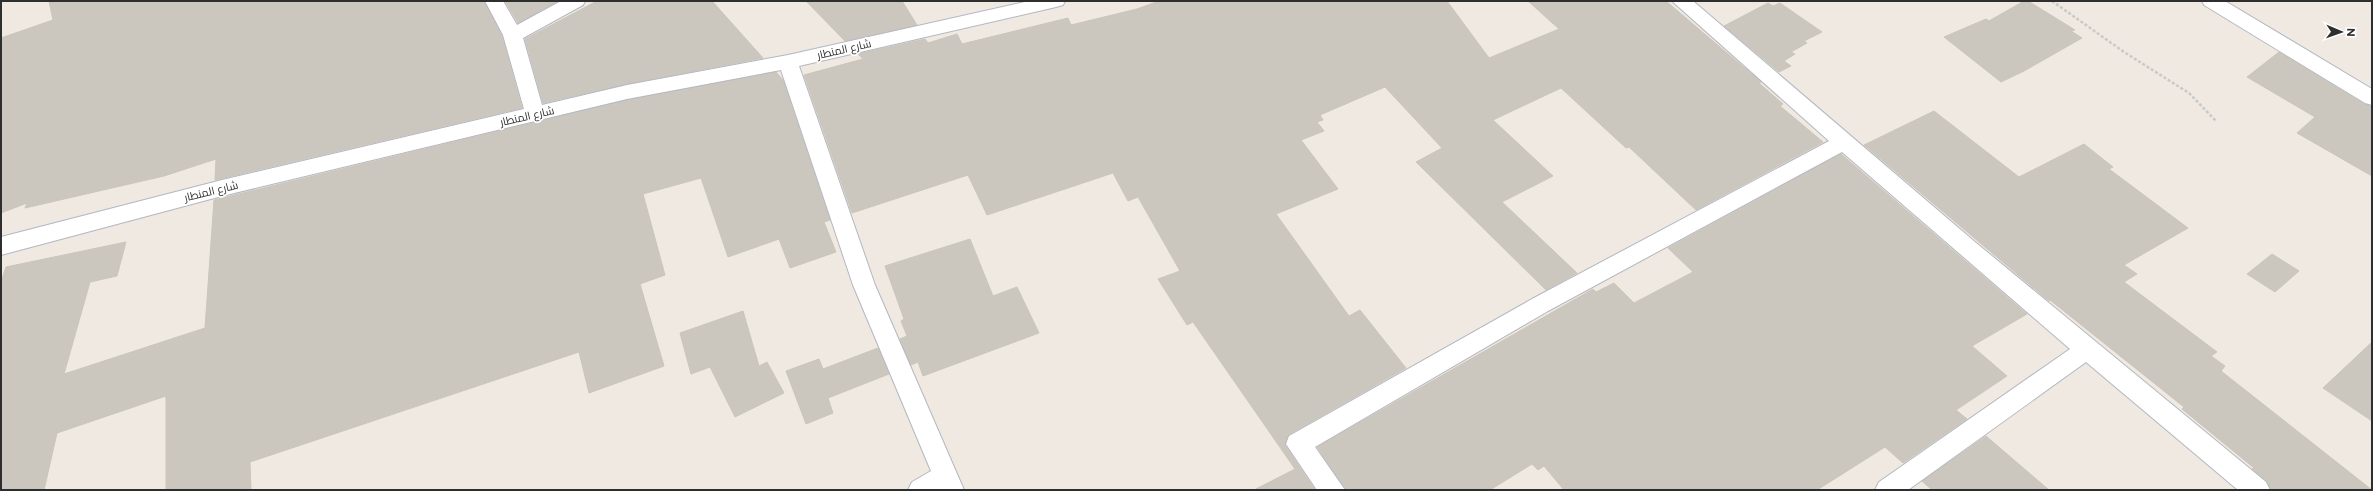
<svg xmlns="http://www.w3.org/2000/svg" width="2373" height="491" font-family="Montserrat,Cairo,sans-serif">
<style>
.building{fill:#cbc7bf;stroke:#cbc5ba}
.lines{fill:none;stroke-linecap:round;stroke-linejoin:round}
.minor-casing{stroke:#b4b7c1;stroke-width:2}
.path{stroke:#c9c9c9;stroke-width:2.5;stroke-dasharray:3 2;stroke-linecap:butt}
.minor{fill:#fff;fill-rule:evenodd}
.labels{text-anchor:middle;stroke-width:3.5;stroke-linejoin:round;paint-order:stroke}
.street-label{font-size:11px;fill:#2e2e2e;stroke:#fff}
</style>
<rect width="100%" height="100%" fill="#efe9e1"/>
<g class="building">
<polygon points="49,1 484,1 502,36 522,108 215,180 216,159 164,176 25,208 27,203 1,213 1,38 53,20"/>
<polygon points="505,1 558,1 518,23"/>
<polygon points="597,1 712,1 763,58 627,84 543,103 525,39"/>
<polygon points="806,1 902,1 917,25 845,41"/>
<polygon points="1159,1 1447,1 1489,58 1559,29 1528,1 1666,1 1761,82 1759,83 1783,104 1780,106 1823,142 1696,210 1629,147 1626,148 1561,88 1493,120 1553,176 1502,202 1577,273 1546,290 1416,162 1442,148 1385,87 1320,115 1323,120 1317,122 1324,131 1301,140 1338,189 1276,214 1349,316 1360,310 1406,368 1288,435 1285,445 1315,490 1254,490 1295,469 1193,322 1187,325 1158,279 1180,271 1138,197 1128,201 1113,173 987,215 968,175 852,213 804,75 863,59 858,54 925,39 928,43 957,34 962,44 1068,18 1071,25 1137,9"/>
<polygon points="2024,1 2028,1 2075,30 2071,31 2082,38 2024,71 2001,82 1944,37 1986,19 1989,21"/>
<polygon points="1768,3 1773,6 1780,3 1822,32 1804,41 1807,43 1791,52 1795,54 1784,61 1791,66 1779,72 1724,26"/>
<polygon points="2279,52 2364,104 2372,106 2372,176 2297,133 2315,117 2247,77"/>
<polygon points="776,72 783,80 830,220 824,222 836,252 790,268 779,239 728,257 701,178 643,194 665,275 640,284 664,366 589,393 579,352 250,462 251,490 166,490 166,396 57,433 44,490 1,490 1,282 6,267 126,242 117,276 90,282 64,374 205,328 214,200 627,100"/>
<polygon points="1934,111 2019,177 2084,144 2113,167 2109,169 2188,228 2124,265 2137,274 2124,282 2217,352 2211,356 2225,366 2221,371 2372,490 2271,490 2267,481 2252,469 2254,468 2182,409 2184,407 2050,300 2049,301 1864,145"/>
<polygon points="1841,154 2027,314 1972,346 2007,376 1956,410 1967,419 1903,463 1885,447 1817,490 1564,490 1544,466 1538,470 1532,464 1490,490 1346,490 1317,447 1593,289 1596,292 1614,283 1634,303 1693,272 1668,248"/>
<polygon points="970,239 993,296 1017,287 1039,333 923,376 918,362 911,365 900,339 907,336 901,321 904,319 885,266"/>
<polygon points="2272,254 2299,271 2275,292 2247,274"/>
<polygon points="743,311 759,366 767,362 784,393 735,417 710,367 691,374 680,333"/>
<polygon points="2372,342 2372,421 2323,388"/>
<polygon points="878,348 889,374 828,398 833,413 806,424 786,371 819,359 823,369"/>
<polygon points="1986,436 2049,490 1932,490 1922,481"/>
</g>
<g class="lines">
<g class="minor-casing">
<g id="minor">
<polygon points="485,1 503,1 517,25 561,1 585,1 583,5 523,38 542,105 627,85 788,55 1029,1 1065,1 1063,5 1056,7 799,66 875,285 964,490 908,490 912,482 931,471 853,285 781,70 627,99 222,196 1,255 1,237 222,180 524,109 503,35"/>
<polygon points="1672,1 1693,1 1975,242 2266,482 2270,490 2238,490 2086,362 1908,490 1875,490 1879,482 2070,349 1842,152 1548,311 1315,447 1345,490 1317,490 1286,444 1289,436 1532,299 1829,141"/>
<polygon points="2202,1 2225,1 2372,89 2372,105 2365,103 2204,5"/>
</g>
</g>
<polyline class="path" points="2052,1 2124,52 2189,93 2216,121"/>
<use href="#minor" class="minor"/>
</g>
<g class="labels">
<g class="street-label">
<text transform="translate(844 49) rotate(-13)" y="4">شارع المنطار</text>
<text transform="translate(527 116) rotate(-13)" y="4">شارع المنطار</text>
<text transform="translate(211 191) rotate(-14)" y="4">شارع المنطار</text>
</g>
</g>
<rect width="2373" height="491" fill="none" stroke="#2e2e2e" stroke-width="4"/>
<g transform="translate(2341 32) rotate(92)" stroke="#ffffff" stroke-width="3" paint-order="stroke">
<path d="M0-3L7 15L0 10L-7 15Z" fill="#2e2e2e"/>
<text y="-6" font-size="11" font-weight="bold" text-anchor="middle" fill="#2e2e2e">N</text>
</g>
</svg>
